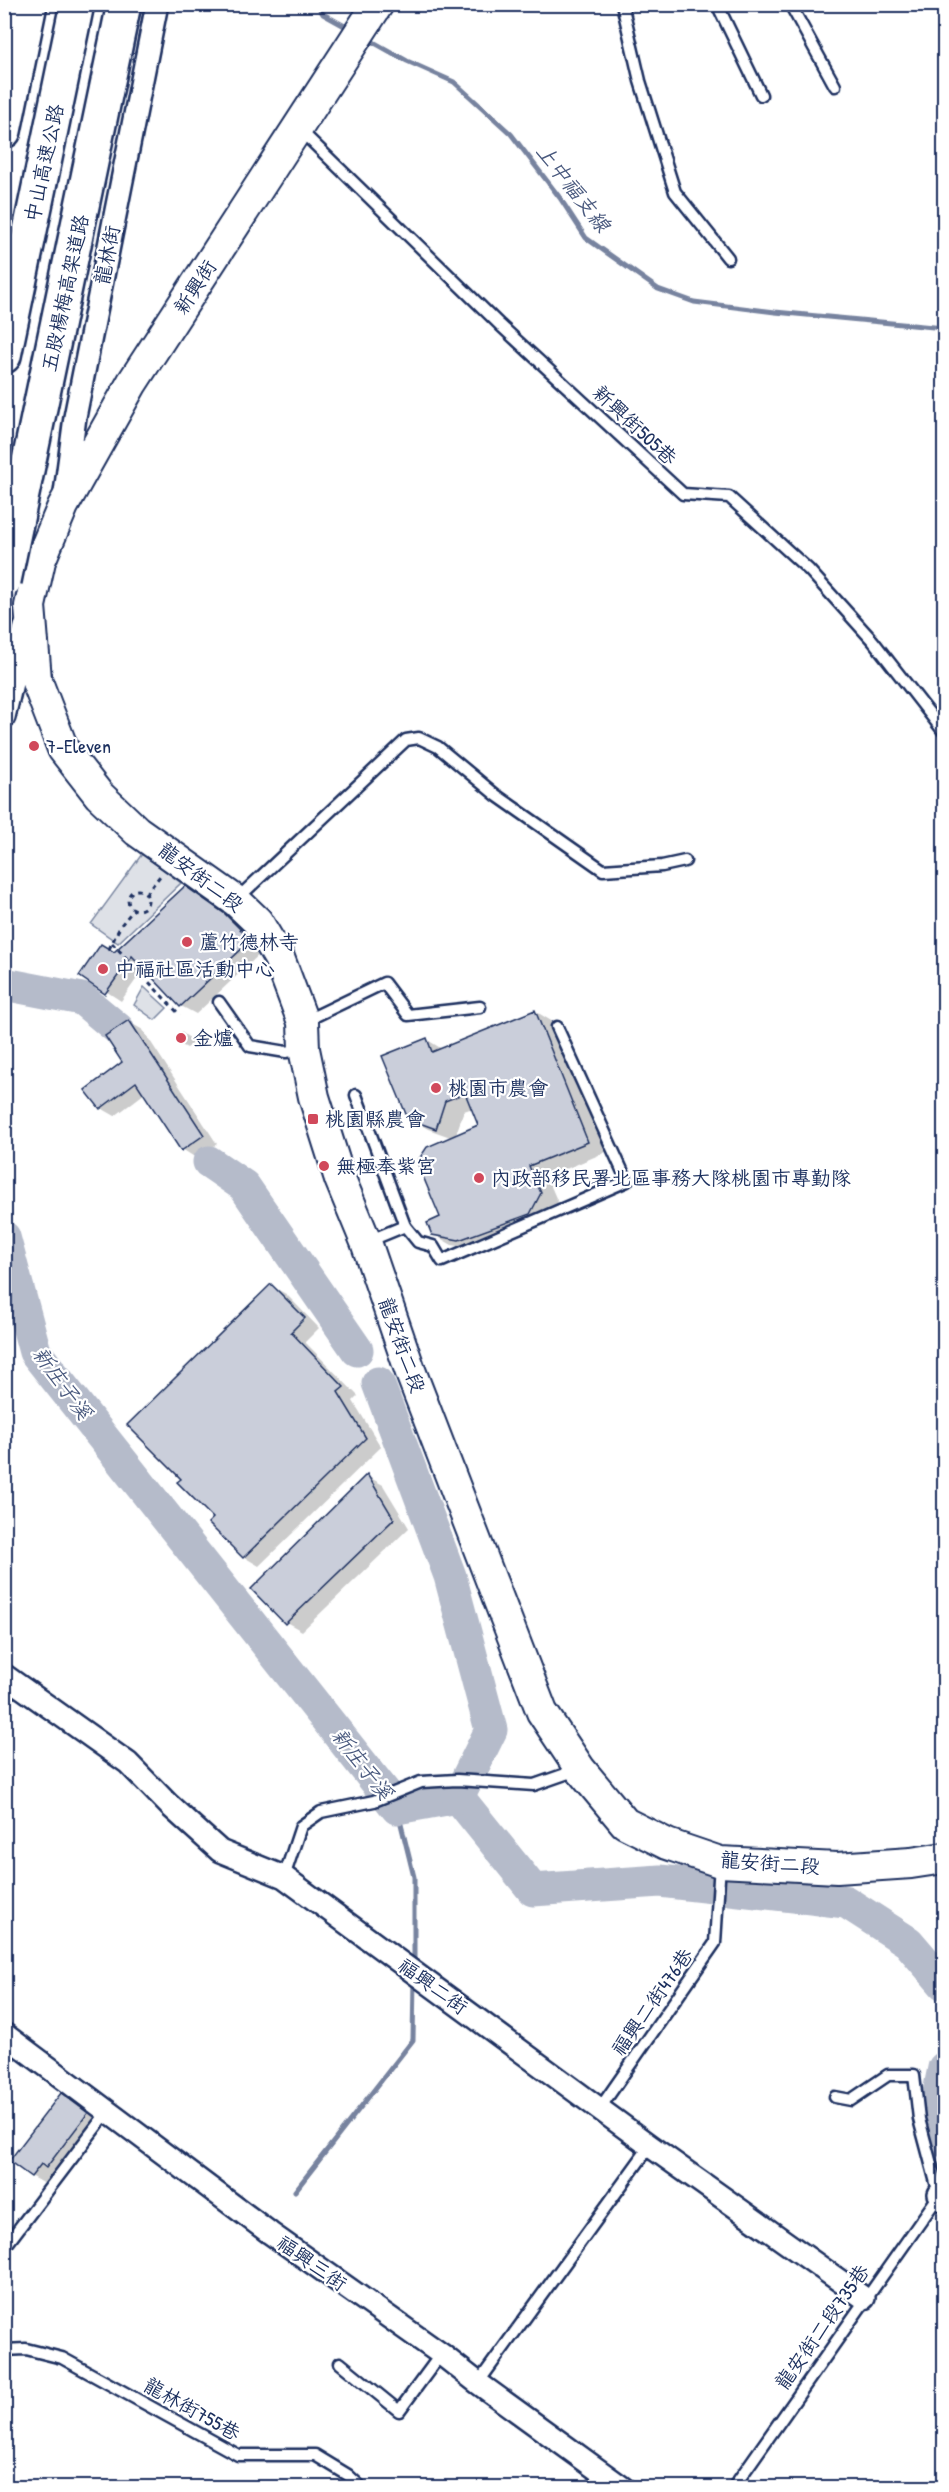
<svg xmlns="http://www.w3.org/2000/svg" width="949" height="2492" font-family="'Patrick Hand','LXGW WenKai TC',sans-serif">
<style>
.green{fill:#dee1e7;stroke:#7c88a2;stroke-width:1.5}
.shadow{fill:#0003;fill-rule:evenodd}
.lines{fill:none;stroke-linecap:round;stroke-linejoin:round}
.stream{stroke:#77839f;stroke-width:5}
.river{stroke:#b5bbca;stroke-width:33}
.building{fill:#caceda;stroke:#1b2f5e;stroke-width:1.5}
.secondary-tunnel{stroke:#d1d5df;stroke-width:30;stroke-dasharray:30 15;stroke-linecap:butt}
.lane-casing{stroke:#1b2f5e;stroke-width:15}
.street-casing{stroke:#1b2f5e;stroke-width:26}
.secondary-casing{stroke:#1b2f5e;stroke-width:34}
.highway-casing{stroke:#1b2f5e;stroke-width:38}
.path{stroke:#1b2f5e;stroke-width:3;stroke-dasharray:4.5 4.5;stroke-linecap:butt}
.lane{stroke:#fff;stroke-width:10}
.street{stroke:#fff;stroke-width:21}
.secondary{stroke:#fff;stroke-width:30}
.highway{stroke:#fff;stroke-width:33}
.highway-bridge-casing{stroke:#1b2f5e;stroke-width:38;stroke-linecap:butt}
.highway-bridge{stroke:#fff;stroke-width:33}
.poi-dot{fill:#d1495b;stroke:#fff;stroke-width:2}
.labels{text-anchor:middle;stroke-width:4.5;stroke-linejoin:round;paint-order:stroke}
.street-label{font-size:20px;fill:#1b2f5e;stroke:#fff}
.poi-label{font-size:20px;fill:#1b2f5e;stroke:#fff;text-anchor:start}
.water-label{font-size:21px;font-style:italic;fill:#49597e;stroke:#fff}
</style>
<rect width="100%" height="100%" fill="#fff"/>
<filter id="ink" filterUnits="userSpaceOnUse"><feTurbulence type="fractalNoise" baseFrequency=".0167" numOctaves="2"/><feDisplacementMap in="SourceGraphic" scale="12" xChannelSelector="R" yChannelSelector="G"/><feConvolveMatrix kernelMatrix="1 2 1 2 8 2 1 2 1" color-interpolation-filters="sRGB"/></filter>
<g filter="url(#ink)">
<g class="green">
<polygon points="142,854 181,883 118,943 91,924"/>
<polygon points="144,987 167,1008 155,1020 134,1005"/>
</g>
<g class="shadow">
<polygon points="185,888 240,925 258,942 263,951 196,1014 181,1006 145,967 121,1001 81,975 115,953"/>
<path d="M535,1011L553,1022L606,1152L547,1177L559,1205L549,1224L478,1249L452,1245L433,1234L442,1218L453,1138L428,1129L409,1118L426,1039L442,1049ZM473,1108L480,1126L455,1137L464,1111Z"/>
<polygon points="129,1022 143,1030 217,1144 196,1158 182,1149 145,1093 115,1116 101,1108 124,1062"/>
<polygon points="181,1032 191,1039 192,1044 187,1048 176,1042 175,1037"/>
<polygon points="271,1286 286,1294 319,1328 305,1342 358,1396 353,1401 381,1447 259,1566 244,1557 183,1479"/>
<polygon points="367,1476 383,1485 409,1528 302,1631 286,1622"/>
<polygon points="62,2095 103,2123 47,2185 31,2176"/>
</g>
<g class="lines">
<g class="stream">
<polyline points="317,4 323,14 350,29"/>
<polyline points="366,38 407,61 454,82 511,134 560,198 586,238 658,289 694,302 775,312 944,328"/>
<polyline points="397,1808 414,1877 414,1966"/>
<polyline points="295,2191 413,2040 414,1979"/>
</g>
<g class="river">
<polyline points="4,984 82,999 118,1029"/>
<polyline points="209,1162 244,1186 357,1350"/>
<polyline points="4,1237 35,1352 397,1808 458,1797 533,1890 660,1881 846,1902 908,1942 944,1984"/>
<polyline points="378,1383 450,1576 491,1730 458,1797"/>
<polyline points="944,2068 933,2122 944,2141"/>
</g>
</g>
<g class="building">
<polygon points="185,886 225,914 243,932 249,942 180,1007 132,956 105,994 79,976 101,944 114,952"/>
<polygon points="535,1010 588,1142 529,1166 541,1193 530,1214 459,1240 432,1235 427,1223 440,1217 417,1162 427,1147 478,1125 465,1093 445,1101 436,1129 408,1119 382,1056 427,1038 432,1052"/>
<polygon points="129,1020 204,1135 181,1151 136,1082 100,1109 85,1090 122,1062 105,1036"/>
<polygon points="271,1284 305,1318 291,1332 344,1387 338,1392 366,1438 243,1558 208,1523 213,1518 177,1482 181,1479 127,1425"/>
<polygon points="367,1474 394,1519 285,1624 251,1589"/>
<polygon points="61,2093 88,2113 46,2168 41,2164 31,2177 9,2161"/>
</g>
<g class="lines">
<polyline class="secondary-tunnel" points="4,601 20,604"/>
<g class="lane-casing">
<g id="lane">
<polyline points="622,4 640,81 675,192 728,258"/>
<polyline points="717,4 761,95"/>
<polyline points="790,4 835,86"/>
<polyline points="299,129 500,325 683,494 729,497 809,570 873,641 944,732"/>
<polyline points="238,898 406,740 419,738 438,747 496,795 603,870 662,866 685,861"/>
<polyline points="219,1002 250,1046 286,1052 303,1049"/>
<polyline points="303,1022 384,983 408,1015 480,1007"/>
<polyline points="356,1095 405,1226 366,1242"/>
<polyline points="405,1226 418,1242 433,1246 442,1261 627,1181 557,1027"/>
<polyline points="284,1877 301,1826 321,1812 374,1801 421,1782 457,1780 534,1785 577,1770"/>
<polyline points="835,2097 851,2100 888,2075 914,2075 919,2119 939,2194"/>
<polyline points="600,2108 715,1943 720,1863"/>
<polyline points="4,2248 108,2111"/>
<polyline points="4,2350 26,2349 62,2358 238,2455 315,2455 348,2475 362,2488"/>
<polyline points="340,2363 399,2411 441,2354"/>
<polyline points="478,2383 650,2146"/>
<polyline points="733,2488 940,2194"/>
</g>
</g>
<g class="street-casing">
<g id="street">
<polyline points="65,493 75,417 157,4"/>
<polyline points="4,717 25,627"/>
<polyline points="4,1675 128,1763 169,1805 220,1851 284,1877 650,2146 864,2298"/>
<polyline points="4,2034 270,2233 441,2354 478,2383 623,2488"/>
<polyline points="939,2194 944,2201"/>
</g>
</g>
<g class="secondary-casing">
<polyline id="secondary" points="378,4 132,383 63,506 40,561 30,606 36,679 63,749 99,795 137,831 236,901 257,921 279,958 303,1022 304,1049 314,1097 340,1179 366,1242 411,1373 542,1712 580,1769 625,1823 667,1844 720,1862 837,1868 911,1863 944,1858"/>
</g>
<g class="highway-casing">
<g id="highway">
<polyline points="4,131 30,4"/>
<polyline points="4,356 77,4"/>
</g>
</g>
<g class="path">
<circle cx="138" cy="900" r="10"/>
<polyline points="146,894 160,876"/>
<polyline points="112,943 180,1015"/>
<polyline points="109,949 121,925 134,909"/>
</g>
<use href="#lane" class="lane"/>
<use href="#street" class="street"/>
<use href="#secondary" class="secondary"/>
<use href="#highway" class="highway"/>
<g class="highway-bridge-casing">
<polyline id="highway-bridge" points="4,581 124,4"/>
</g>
<use href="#highway-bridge" class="highway-bridge"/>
</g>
</g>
<g class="poi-dot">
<circle cx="34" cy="746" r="6"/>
<circle cx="187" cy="942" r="6"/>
<circle cx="103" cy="969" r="6"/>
<circle cx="181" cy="1038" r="6"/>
<circle cx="436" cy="1088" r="6"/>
<rect x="307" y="1113" width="12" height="12" rx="3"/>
<circle cx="324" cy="1166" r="6"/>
<circle cx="479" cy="1178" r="6"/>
</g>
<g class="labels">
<g class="street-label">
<text transform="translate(44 163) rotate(-78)" y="7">中山高速公路</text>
<text transform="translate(107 255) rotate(-79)" y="7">龍林街</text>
<text transform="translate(195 287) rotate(-57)" y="7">新興街</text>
<text transform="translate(65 293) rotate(-78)" y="7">五股楊梅高架道路</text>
<text transform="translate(635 425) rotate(43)" y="7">新興街505巷</text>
<text transform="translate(201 877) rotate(37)" y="7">龍安街二段</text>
<text transform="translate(402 1345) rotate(70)" y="7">龍安街二段</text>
<text transform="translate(770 1863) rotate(4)" y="7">龍安街二段</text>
<text transform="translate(433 1986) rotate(36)" y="7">福興二街</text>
<text transform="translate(652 2002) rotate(-55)" y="7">福興二街476巷</text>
<text transform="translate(312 2263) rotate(35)" y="7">福興三街</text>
<text transform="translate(822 2327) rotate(-55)" y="7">龍安街二段735巷</text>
<text transform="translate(192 2409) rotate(29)" y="7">龍林街755巷</text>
</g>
<g class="poi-label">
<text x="46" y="753">7-Eleven</text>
<text x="199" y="949">蘆竹德林寺</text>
<text x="115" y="976">中福社區活動中心</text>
<text x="193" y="1045">金爐</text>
<text x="448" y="1095">桃園市農會</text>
<text x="325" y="1126">桃園縣農會</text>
<text x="336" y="1173">無極奉紫宮</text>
<text x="491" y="1185">內政部移民署北區事務大隊桃園市專勤隊</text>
</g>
<g class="water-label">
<text transform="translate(573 188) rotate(52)" y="7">上中福支線</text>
<text transform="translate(62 1383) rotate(54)" y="7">新庄子溪</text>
<text transform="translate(362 1764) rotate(52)" y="7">新庄子溪</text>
</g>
</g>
<rect width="949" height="2492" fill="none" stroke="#fff" stroke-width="24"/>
<rect x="12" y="12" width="925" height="2468" fill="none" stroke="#1b2f5e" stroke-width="2" filter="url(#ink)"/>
</svg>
